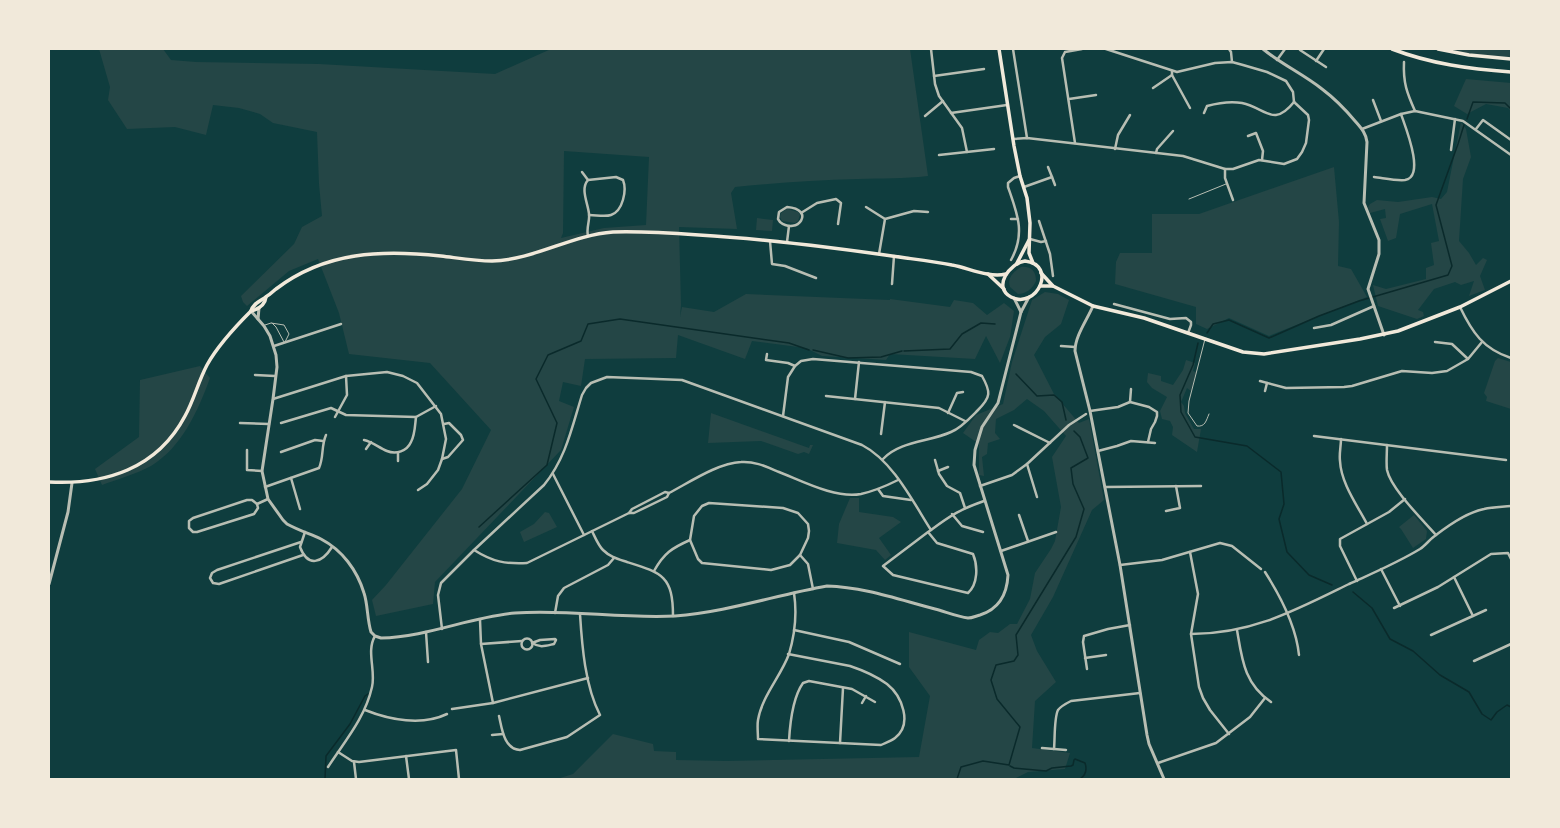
<svg xmlns="http://www.w3.org/2000/svg" width="1560" height="828" font-family="Figtree,sans-serif">
<style>
.green{fill:#244646;fill-rule:evenodd}
.lines{fill:none;stroke-linecap:round;stroke-linejoin:round}
.stream{stroke:#0a2a2b;stroke-width:1.5}
.service{stroke:#b8beb3;stroke-width:1}
.minor{stroke:#b8beb3;stroke-width:2.5}
.tertiary{stroke:#b8beb3;stroke-width:3}
.primary{stroke:#f1e9da;stroke-width:3.5}
</style>
<rect width="100%" height="100%" fill="#0f3d3e"/>
<g class="green">
<path d="M99,49H163L171,60L196,62L319,64L495,74L551,49H910L928,176C903,179 882,178 858,179C817,180 776,183 735,187L731,193L737,229L679,227L681,305L680,317L682,307L714,312L746,294L890,300V299L950,307L954,300L973,303L987,315L1004,303L1014,311L1010,337L1000,363L986,336L975,359L890,354L886,360L822,356L806,348L752,341L745,359L678,335L676,358L585,359L581,386L563,382L559,401L574,407L561,450L435,582L433,604L376,616L372,600L386,585L462,489L491,430L430,363L349,354L339,313L318,259L289,271L247,306L243,302L241,296L294,244L302,227L322,216L319,184L317,132L273,123L260,114L239,108L213,105L206,135L175,127L127,129L108,100L110,87ZM564,151L649,157L646,225L604,228L561,238L563,233Z"/>
<polygon points="1438,49 1511,49 1511,59 1468,55"/>
<polygon points="1466,79 1511,83 1511,111 1508,108 1486,104 1467,114 1454,106"/>
<polygon points="1461,122 1466,129 1471,157 1463,179 1459,241 1469,253 1476,265 1483,258 1487,260 1480,276 1485,290 1469,296 1474,281 1461,285 1455,282 1434,289 1418,310 1423,312 1424,316 1417,319 1378,306 1373,285 1386,289 1426,279 1426,268 1434,265 1431,243 1439,241 1432,204 1400,214 1396,238 1388,241 1380,219 1386,218 1385,209 1370,213 1368,207 1370,204 1377,200 1398,202 1432,197 1441,199 1447,192"/>
<polygon points="1334,167 1339,222 1338,266 1351,269 1367,297 1269,336 1229,318 1207,329 1196,324 1196,307 1115,284 1116,262 1120,253 1152,253 1152,214 1199,214"/>
<polygon points="787,209 798,212 800,215 798,221 795,223 782,221 780,217 781,213"/>
<polygon points="757,218 773,220 772,231 756,230"/>
<path d="M1021,267C1031,266 1036,271 1036,281C1033,288 1026,294 1018,294L1010,287C1007,278 1013,272 1021,267Z"/>
<polygon points="1045,292 1058,294 1069,300 1061,324 1045,337 1034,355 1054,394 1079,423 1089,419 1104,500 1092,510 1053,597 1031,635 1037,651 1056,682 1035,701 1032,748 1070,753 1065,769 1028,772 1014,779 557,779 573,774 613,734 653,744 654,751 676,752 676,760 726,761 919,757 930,696 909,667 909,632 976,650 979,640 990,632 998,633 1010,624 1017,624 1030,599 1035,573 1051,549 1055,541 1061,507 1052,457 1066,436 1044,411 1027,399 1014,410 996,419 995,433 1000,439 988,443 987,454 982,457 984,476 979,475 979,444 963,433 976,415 1003,404 1012,362 1032,300"/>
<polygon points="1498,358 1511,362 1511,409 1486,401 1487,397 1484,393 1495,361"/>
<polygon points="1186,360 1195,363 1193,371 1196,372 1191,391 1187,388 1181,402 1184,406 1185,413 1194,429 1201,429 1197,452 1172,435 1173,427 1170,421 1162,419 1160,411 1167,397 1152,388 1147,382 1148,373 1161,376 1161,381 1173,385 1183,370"/>
<path d="M200,366L210,378C198,411 182,447 151,466C139,473 115,480 102,485L95,469L139,437L140,380Z"/>
<polygon points="711,413 809,448 810,445 813,445 809,454 804,452 798,454 761,441 708,443"/>
<polygon points="850,498 859,498 859,512 893,517 901,522 879,538 891,555 885,560 876,550 837,543 839,524"/>
<polygon points="545,512 549,513 557,527 524,542 520,532 534,524"/>
<polygon points="1414,515 1427,531 1426,539 1413,548 1401,529 1399,527"/>
</g>
<g class="lines">
<g class="stream">
<polyline points="1467,119 1473,102 1505,103 1511,109"/>
<polyline points="1207,333 1213,324 1229,320 1269,338 1319,316 1359,301 1448,275 1452,266 1436,205 1458,144 1464,125"/>
<polyline points="1198,343 1193,365 1180,395 1181,412 1195,437 1247,446 1281,472 1284,504 1279,519 1287,552 1309,575 1332,585"/>
<polyline points="813,350 848,358 881,357 902,351"/>
<polyline points="904,351 950,349 962,334 981,323 995,324"/>
<polyline points="1016,374 1037,396 1054,395 1062,402 1066,420"/>
<polyline points="479,527 547,465 557,423 536,379 548,355 581,341 588,324 620,319 789,343 809,350"/>
<polyline points="1353,592 1372,608 1390,639 1413,651 1440,675 1469,692 1482,714 1491,720 1497,712 1507,705 1511,707"/>
<path d="M1010,766L1014,768L1046,771L1052,768L1071,766L1073,765L1074,760L1075,759L1085,763C1087,769 1086,775 1080,779"/>
<polyline points="325,779 326,756 350,724 365,696 368,694"/>
<polyline points="957,779 961,767 983,761 1009,765 1020,727 997,699 991,680 996,665 1014,661 1018,655 1016,635 1076,537 1084,509 1073,484 1071,468 1088,458 1080,437 1074,431"/>
</g>
<g class="service">
<polyline points="1189,199 1226,184"/>
<polyline points="272,323 276,327 284,342"/>
<polyline points="265,325 271,323 284,325 289,334 285,342"/>
<path d="M1205,339L1189,401L1188,413L1197,426C1205,427 1206,421 1209,414"/>
</g>
<g class="minor">
<polyline points="931,49 935,84 939,96 962,128 967,152"/>
<polyline points="1013,49 1027,138"/>
<polyline points="1106,49 1177,72 1215,63 1232,62 1243,65 1267,72 1286,81 1293,92 1294,102"/>
<polyline points="1229,49 1231,52 1232,62"/>
<polyline points="1300,50 1326,67"/>
<polyline points="1277,60 1285,49"/>
<polyline points="1316,61 1324,49"/>
<path d="M1404,62C1403,83 1407,93 1415,111"/>
<polyline points="1172,71 1172,75 1190,108"/>
<polyline points="934,76 984,69"/>
<polyline points="1153,88 1172,75"/>
<polyline points="1069,99 1096,95"/>
<polyline points="1373,100 1381,121"/>
<polyline points="951,113 1007,105"/>
<path d="M1204,113L1207,106C1218,103 1230,101 1242,103C1266,108 1273,128 1294,102"/>
<polyline points="925,116 943,101"/>
<polyline points="1362,129 1401,114 1415,111 1463,121 1511,155"/>
<polyline points="1476,129 1483,120 1511,140"/>
<polyline points="1248,136 1256,133 1263,151 1262,160"/>
<polyline points="1013,139 1027,138 1183,156 1225,169 1233,169 1259,160 1284,164 1297,159 1302,152 1306,143 1309,120 1308,115 1294,102"/>
<polyline points="1075,143 1062,58 1065,52 1082,49"/>
<polyline points="1115,149 1118,135 1130,115"/>
<polyline points="1451,150 1455,119"/>
<polyline points="1156,153 1157,149 1173,131"/>
<polyline points="939,155 994,149"/>
<polyline points="1225,169 1225,178 1233,200"/>
<path d="M582,172L588,180L616,177L623,180C627,190 623,211 611,215C605,217 596,215 589,215"/>
<polyline points="1052,177 1055,185"/>
<path d="M1374,177C1383,178 1396,181 1405,180C1426,177 1405,126 1401,114"/>
<polyline points="1024,187 1052,177 1048,167"/>
<path d="M787,207C816,209 798,236 780,222L778,219L779,212Z"/>
<polyline points="866,207 885,219"/>
<polyline points="801,213 817,203 836,199 841,203 838,224"/>
<polyline points="1011,219 1018,219"/>
<polyline points="1039,221 1050,254 1053,276"/>
<path d="M588,236C586,228 590,221 589,214C588,203 580,189 588,180"/>
<polyline points="1030,239 1041,242 1046,241"/>
<polyline points="770,241 772,264 785,266 816,278"/>
<polyline points="787,242 789,226"/>
<polyline points="879,254 885,219 914,211 928,212"/>
<path d="M1011,260C1026,233 1017,213 1008,187V183L1014,178L1020,176"/>
<polyline points="892,284 894,256"/>
<polyline points="1114,304 1170,319 1186,318 1191,322 1191,325 1188,333"/>
<path d="M1460,307C1472,332 1483,349 1511,358"/>
<polyline points="1314,328 1331,325 1374,306"/>
<polyline points="1435,342 1452,344 1468,359"/>
<polyline points="274,346 341,324"/>
<polyline points="1061,346 1075,347"/>
<polyline points="767,354 766,360 788,363 795,366"/>
<polyline points="255,375 275,376"/>
<polyline points="1260,381 1286,388 1344,387 1352,386 1402,371 1432,373 1447,371 1468,359 1482,342"/>
<polyline points="1265,391 1267,383"/>
<polyline points="826,396 939,408 965,421"/>
<polyline points="273,399 346,376 387,372 403,376 417,383 441,414 446,439 442,459 438,470 427,484 418,490"/>
<polyline points="855,399 859,362"/>
<polyline points="1130,402 1131,389"/>
<polyline points="1090,411 1118,407 1130,402 1149,407 1157,412 1157,416 1155,422 1151,429 1148,442"/>
<polyline points="948,413 957,393 963,392"/>
<path d="M783,416L788,377L795,366L801,361L813,359L971,372L982,376C991,392 991,397 978,410C970,418 961,428 951,432C929,442 900,441 883,459"/>
<polyline points="335,417 347,395 346,376"/>
<polyline points="240,423 269,424"/>
<polyline points="281,423 331,408 346,415 416,417 436,406"/>
<polyline points="1014,425 1050,443"/>
<polyline points="881,434 885,402"/>
<polyline points="1314,436 1506,460"/>
<path d="M1341,439C1341,446 1339,454 1340,461C1341,483 1357,505 1367,524"/>
<path d="M364,440C373,442 379,448 387,451C396,455 407,451 411,442C415,435 415,425 416,417"/>
<path d="M1387,445C1387,453 1386,463 1387,470C1391,489 1423,520 1436,535"/>
<polyline points="366,449 371,442"/>
<polyline points="247,450 247,470 262,471"/>
<polyline points="1098,451 1117,446 1131,441 1155,443"/>
<polyline points="281,452 315,440 323,441"/>
<polyline points="398,453 398,461"/>
<polyline points="442,459 448,457 463,440 461,435 449,423 444,424"/>
<polyline points="935,460 939,474 947,486 960,493 965,508"/>
<polyline points="1027,464 1037,497"/>
<polyline points="938,471 948,467"/>
<polyline points="553,474 584,535"/>
<polyline points="291,478 300,509"/>
<polyline points="980,486 1012,475 1027,464 1069,425 1086,414"/>
<path d="M265,487L319,468C324,457 321,446 326,435"/>
<polyline points="1105,487 1201,486"/>
<polyline points="878,489 883,496 911,500"/>
<polygon points="247,500 252,500 257,504 258,508 254,514 197,532 193,532 189,528 189,521 193,518"/>
<polygon points="709,503 783,508 798,513 808,524 809,531 808,538 800,555 790,565 771,570 702,563 698,559 690,540 694,516 702,506"/>
<polyline points="257,504 268,499"/>
<polyline points="1166,511 1180,508 1176,486"/>
<polyline points="629,513 632,509 665,492 669,493"/>
<polyline points="952,514 962,526 983,532"/>
<polyline points="1019,515 1028,541"/>
<path d="M592,531C595,537 598,545 603,550C610,557 618,559 627,562C662,573 673,576 673,616"/>
<path d="M305,532L300,547C308,568 322,563 332,547"/>
<path d="M928,532L937,543L973,554C978,566 978,584 968,593L893,575L883,566L928,532L931,530C951,515 961,509 984,501"/>
<polyline points="301,542 217,570 212,573 210,578 213,583 219,584 303,555"/>
<path d="M474,550C493,562 505,564 527,563L629,513H634L667,497L669,493C690,482 718,463 741,462C755,461 767,467 779,472C802,481 836,499 861,494C874,491 886,486 898,480"/>
<polyline points="1001,551 1056,532"/>
<polyline points="1190,552 1198,594 1191,634 1199,687 1203,698 1210,710 1229,734"/>
<polyline points="800,555 808,564 813,589"/>
<polyline points="1120,565 1162,560 1220,543 1232,546 1261,569"/>
<polyline points="1381,569 1400,606"/>
<path d="M654,571C664,553 672,548 690,540"/>
<path d="M1265,572C1281,597 1296,625 1299,655"/>
<polyline points="1454,577 1473,616"/>
<polyline points="1357,581 1340,546 1340,539 1389,512 1405,499"/>
<polyline points="1394,608 1438,587 1491,554 1508,553 1511,559"/>
<polyline points="555,613 558,596 564,588 608,565 614,558"/>
<polyline points="480,620 481,644 493,703"/>
<path d="M442,629L438,595L441,583L474,550L544,485C566,458 572,427 582,395L586,388L591,383L607,377L682,380L862,445C893,461 913,502 931,530"/>
<polyline points="794,630 849,642 900,664"/>
<path d="M1237,630C1242,659 1244,684 1271,702"/>
<polyline points="426,632 428,662"/>
<path d="M1191,634C1252,634 1296,610 1349,584C1373,573 1397,563 1420,549C1426,545 1430,539 1436,535C1449,525 1468,512 1484,509C1493,507 1502,507 1511,506"/>
<polyline points="1431,635 1486,610"/>
<circle cx="527" cy="644" r="5.5"/>
<path d="M540,640L555,639L556,640L554,644C545,646 540,648 532,643Z"/>
<polyline points="481,644 522,641"/>
<path d="M788,654L850,666C862,670 876,676 887,684C902,696 913,724 895,738C891,741 885,743 881,745L758,739C758,733 757,726 758,720C762,696 781,676 789,654C795,634 797,613 794,593"/>
<polyline points="1085,658 1106,655"/>
<polyline points="1474,661 1511,644"/>
<polyline points="1087,669 1083,642 1084,636 1108,629 1130,625"/>
<polyline points="862,703 866,696"/>
<polyline points="452,709 493,703 588,678"/>
<path d="M365,710C390,720 422,726 447,714"/>
<path d="M499,716C502,729 504,749 520,750L567,737L600,715C585,686 582,646 580,614"/>
<polyline points="492,735 503,734"/>
<path d="M789,741C790,723 793,697 803,683L809,681L852,689L875,702"/>
<polyline points="840,743 843,688"/>
<polyline points="1042,748 1066,750"/>
<path d="M1054,749C1055,739 1054,718 1058,710C1061,706 1067,703 1071,701L1140,693"/>
<polyline points="338,752 352,761 359,762 456,750 459,779"/>
<polyline points="406,756 409,779"/>
<polyline points="354,762 356,779"/>
<polyline points="1158,763 1216,743 1250,717 1265,698"/>
<path d="M328,767C345,741 365,718 372,687C376,671 366,651 375,636"/>
</g>
<g class="tertiary">
<path d="M1263,49C1281,64 1303,74 1322,89C1334,98 1345,109 1355,121C1361,128 1366,133 1367,142L1364,203L1379,240V254L1368,289L1384,335"/>
<polyline points="1014,298 1021,312"/>
<path d="M1093,306C1087,320 1075,336 1075,351L1090,411L1120,565L1147,735L1149,744L1164,779"/>
<path d="M251,311L264,326L270,336L276,355L277,367L273,399L262,471L268,499L283,520L287,524C298,530 310,534 321,539C342,550 357,570 364,593C368,605 367,619 371,632L375,636L381,638C427,637 470,617 515,613C568,609 622,619 675,616C727,612 776,595 827,586C864,587 900,600 935,609C946,612 958,617 968,618C972,618 976,616 980,615C999,609 1007,595 1008,575L974,465L975,450L982,427L998,403L1021,312L1029,297"/>
<polyline points="258,319 259,308"/>
<polyline points="49,584 68,512 72,483"/>
</g>
<g class="primary">
<polyline points="999,49 1014,146 1020,176 1027,198 1030,223 1029,253 1033,263"/>
<path d="M1392,49C1431,64 1470,69 1511,72"/>
<polyline points="1438,49 1469,55 1511,59"/>
<path d="M1025,261C1058,265 1037,310 1011,297C992,287 1010,263 1025,261Z"/>
<polyline points="1017,263 1029,240"/>
<polyline points="1041,273 1053,286 1093,306 1144,318 1243,352 1264,354 1360,339 1398,331 1460,307 1511,281"/>
<polyline points="988,274 1004,289"/>
<polyline points="1040,286 1053,286"/>
<path d="M251,311C259,309 265,305 266,297"/>
<path d="M49,482C105,485 157,469 185,416C194,400 198,382 207,365C218,345 235,327 251,311C253,303 261,301 267,296C271,294 273,291 276,289C326,251 382,250 441,256C458,258 475,261 492,261C534,260 571,235 613,232C642,231 671,233 699,235C768,239 837,248 906,258C921,260 937,262 952,265C969,268 988,278 1006,274"/>
</g>
</g>
<rect width="1560" height="828" fill="none" stroke="#f1e9da" stroke-width="100"/>
</svg>
